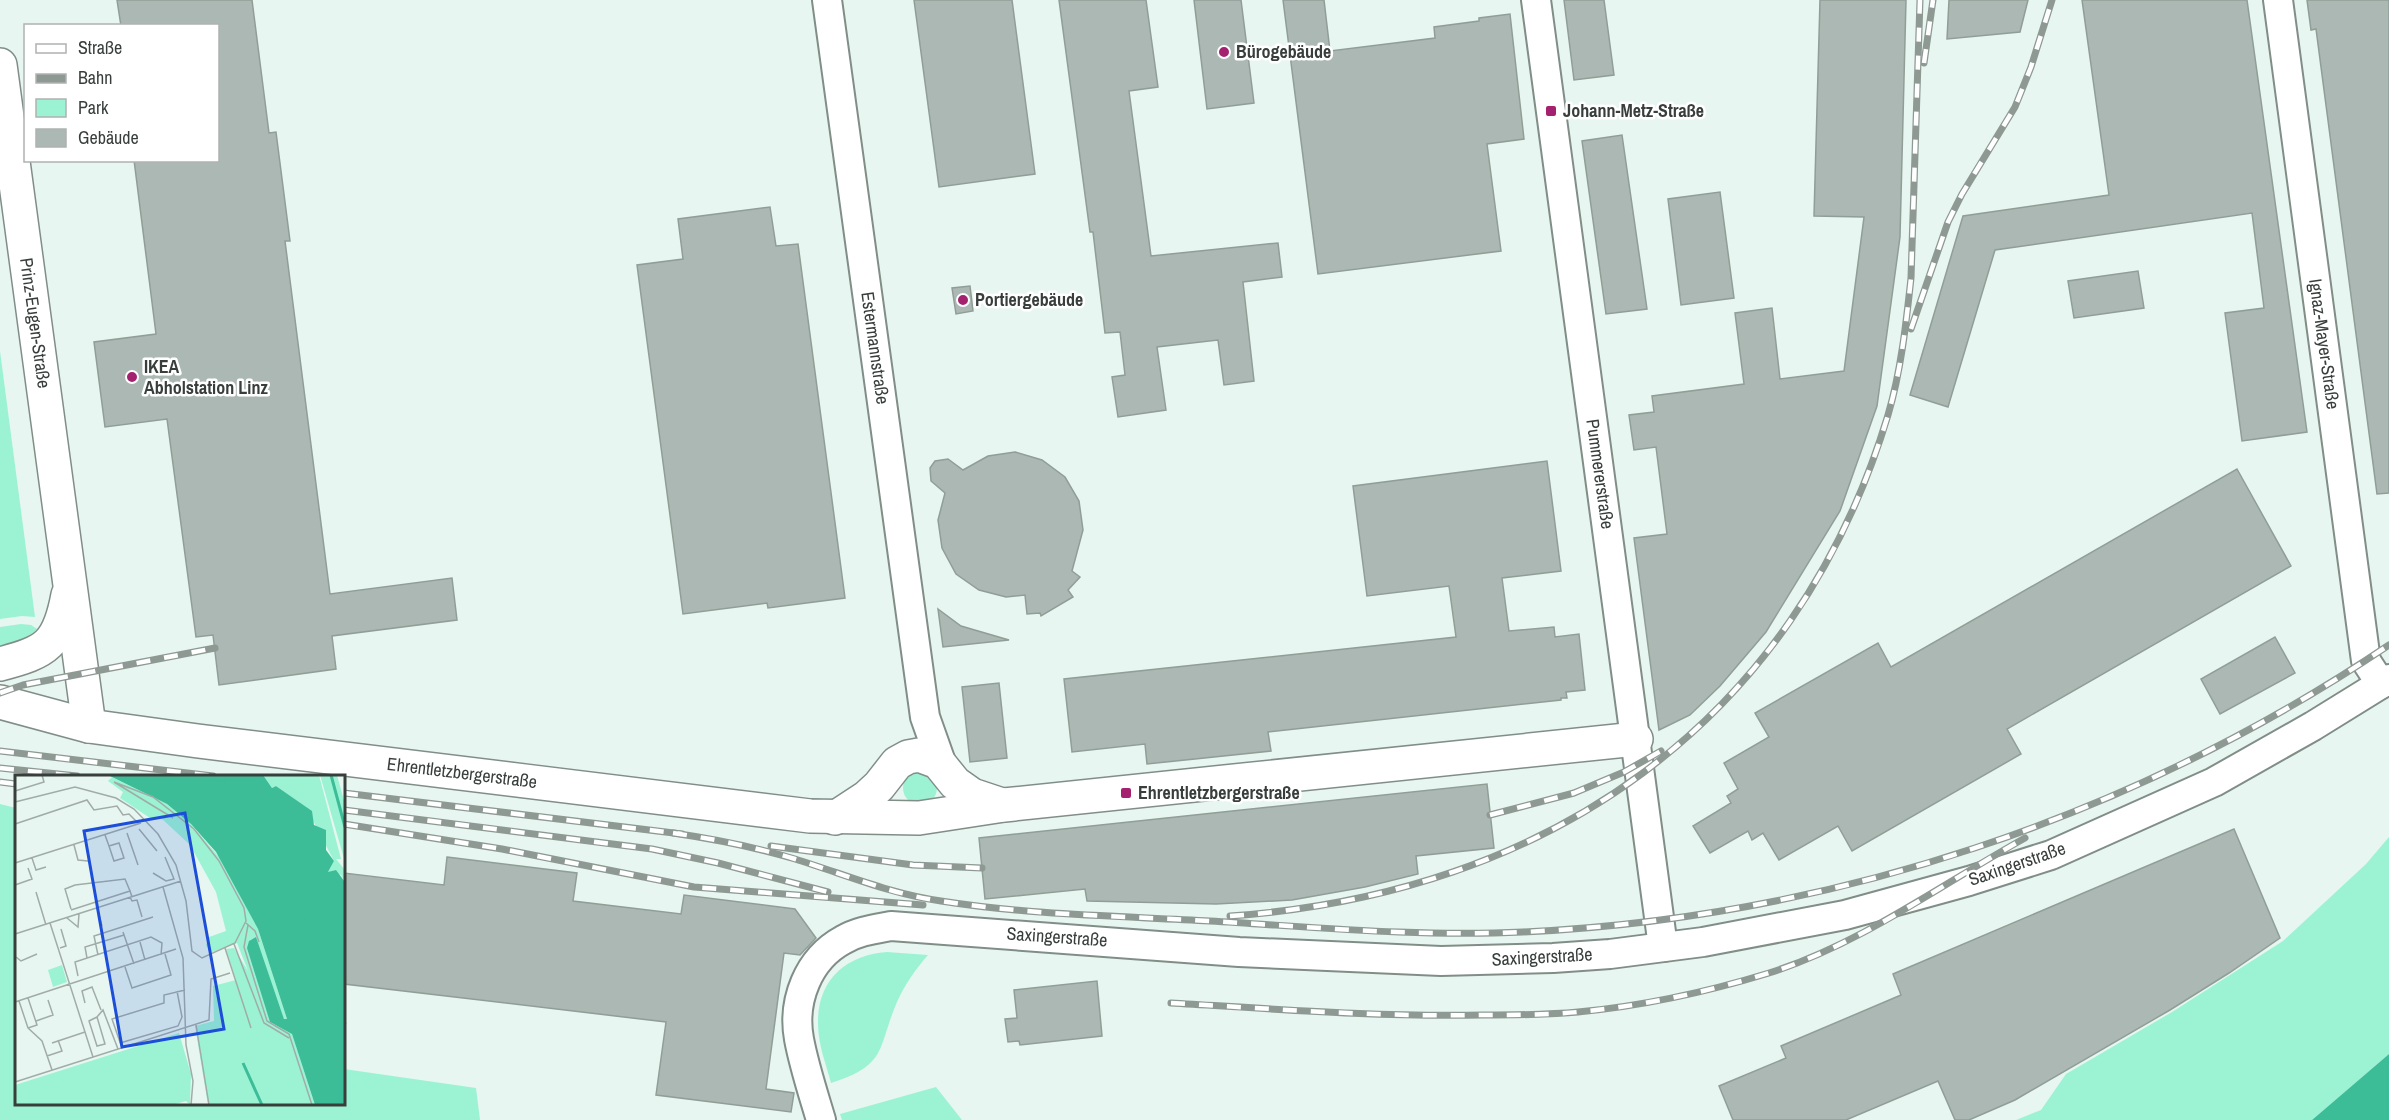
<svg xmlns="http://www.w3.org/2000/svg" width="2389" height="1120" font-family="'Archivo Narrow',sans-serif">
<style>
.green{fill:#9cf3d4}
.water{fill:#3cbd97}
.building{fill:#abb8b3;stroke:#919e98;stroke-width:1.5}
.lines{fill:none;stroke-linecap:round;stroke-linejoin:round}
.street-casing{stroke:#818e88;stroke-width:32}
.secondary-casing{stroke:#818e88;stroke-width:36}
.street{stroke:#fff;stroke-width:28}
.secondary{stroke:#fff;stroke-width:33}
.rail-casing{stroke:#8e9994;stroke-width:7}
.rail{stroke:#fff;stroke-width:4.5;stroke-dasharray:14;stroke-linecap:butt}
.poi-dot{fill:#a3216f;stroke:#fff;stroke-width:2}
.labels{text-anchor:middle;stroke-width:5;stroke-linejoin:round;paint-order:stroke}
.poi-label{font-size:18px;font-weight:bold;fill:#383e3b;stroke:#fff;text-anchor:start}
.street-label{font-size:18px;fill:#383e3b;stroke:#fff}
.inset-river{fill:none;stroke:#3cbd97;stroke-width:3}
.inset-road{fill:none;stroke:#a1aca8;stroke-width:1.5}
.view{fill:#1d4ed8;fill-opacity:0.15;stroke:#1d4ed8;stroke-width:3}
.inset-edge{fill:none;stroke:#383e3b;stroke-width:3}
</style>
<rect width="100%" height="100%" fill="#e7f6f0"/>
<g class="green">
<polygon points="0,351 35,617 22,616 0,619"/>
<polygon points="21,624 31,625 37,629 22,642 0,651 0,627"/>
<circle cx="920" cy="788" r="17"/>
<polygon points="0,804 16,808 16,1104 344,1104 344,1069 476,1088 480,1120 0,1120"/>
<polygon points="2389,837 2389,1054 2312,1120 2016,1120 2041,1110 2066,1074 2172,1012 2283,941 2366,864"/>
<path d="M887,952L928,955C915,970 905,984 897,1002C877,1049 888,1065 831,1083C826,1064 818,1044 818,1024C817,981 845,955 887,952Z"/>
<polygon points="936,1087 962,1120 842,1120 840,1114"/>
</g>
<polygon class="water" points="2389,1054 2389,1120 2312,1120"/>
<g class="building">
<polygon points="117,0 252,0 269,133 276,132 290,241 285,241 330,594 452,578 457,620 332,636 336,669 219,685 213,635 196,637 167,419 105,427 94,342 156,334 134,160 218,160 218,26 121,26"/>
<polygon points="914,0 1012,0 1035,174 939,187"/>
<polygon points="1059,0 1146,0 1158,87 1129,91 1151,256 1278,243 1282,277 1243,282 1254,381 1224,385 1218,340 1157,347 1166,410 1118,417 1112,377 1125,375 1120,332 1105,333 1093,232 1090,232"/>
<polygon points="1194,0 1241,0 1254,103 1207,109"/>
<polygon points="1283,0 1324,0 1330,51 1435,38 1434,27 1479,21 1479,18 1510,14 1524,139 1487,144 1501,251 1318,274"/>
<polygon points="1564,0 1604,0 1614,75 1574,80"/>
<polygon points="1820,0 1906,0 1900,237 1877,406 1840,511 1766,632 1720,686 1690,715 1659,730 1634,538 1667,534 1656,447 1634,450 1629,415 1654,412 1652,396 1744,384 1735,313 1772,308 1780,379 1844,371 1864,217 1814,216"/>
<polygon points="1949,0 2028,0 2020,32 1947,39"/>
<polygon points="2082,0 2247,0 2307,432 2242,441 2225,313 2264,308 2252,213 1995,250 1948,407 1910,395 1963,216 2109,195"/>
<polygon points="2307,0 2389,0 2389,493 2377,494 2316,29 2311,30"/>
<polygon points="1622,135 1647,309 1606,314 1582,141"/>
<polygon points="1720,192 1734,298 1681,305 1668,199"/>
<polygon points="770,207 776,246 798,244 845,598 768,608 767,603 683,614 637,265 683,259 678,219"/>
<polygon points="2138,271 2144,308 2074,318 2068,281"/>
<polygon points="970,286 973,311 956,314 952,288"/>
<polygon points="1015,452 1042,460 1065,477 1079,501 1083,530 1072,571 1080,577 1068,590 1073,597 1041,616 1040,613 1027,614 1025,595 1006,597 979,590 956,574 942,548 938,520 945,493 931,481 930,468 935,461 948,459 963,470 988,456"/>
<polygon points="1547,461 1561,571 1502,578 1509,631 1554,627 1555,637 1579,634 1585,690 1566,692 1567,698 1561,698 1561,700 1268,732 1271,751 1147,764 1145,744 1072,752 1064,679 1456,637 1449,586 1367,596 1353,486"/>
<polygon points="2237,469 2291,566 2007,729 2021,754 1852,851 1838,826 1779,860 1763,833 1752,840 1748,831 1710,853 1693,826 1731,803 1727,796 1738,789 1724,763 1769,737 1755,713 1878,643 1891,667"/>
<polygon points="938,609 961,626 1009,640 943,647"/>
<polygon points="2275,637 2295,673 2220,714 2201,679"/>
<polygon points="999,683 1007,758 970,762 962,687"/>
<polygon points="1487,784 1494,848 1416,856 1418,874 1365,887 1292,900 1216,904 1087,901 1085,889 985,899 979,838"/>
<polygon points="2234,829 2280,938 2229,973 2170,1010 2015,1100 1969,1120 1955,1120 1938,1081 1846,1120 1733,1120 1719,1086 1786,1058 1781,1046 1901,995 1893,974"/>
<polygon points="447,857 577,873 573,901 681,914 684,895 795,909 816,938 800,955 784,953 766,1089 794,1093 791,1112 656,1095 666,1022 344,984 344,873 444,885"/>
<polygon points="1097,981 1102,1036 1020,1045 1019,1041 1008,1042 1005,1019 1017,1018 1014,990"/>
</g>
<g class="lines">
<g class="street-casing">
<g id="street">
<polyline points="827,0 925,717 942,765"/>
<polyline points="1536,0 1663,947"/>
<polyline points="2278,0 2366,661 2381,684"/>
<path d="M821,1120C813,1093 804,1066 799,1039C792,1001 808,959 843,940C858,931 875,929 891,926L1239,952L1441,961L1553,958L1610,954L1703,942L1845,915L1969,881L2051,855L2214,782L2313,726L2389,679"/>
</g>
</g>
<g class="secondary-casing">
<g id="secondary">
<polyline points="0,65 89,726"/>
<path d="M0,664C47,652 59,644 68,595"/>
<polyline points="0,702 89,726 198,741 810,816 919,818 1004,805 1636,739"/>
<polyline points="835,818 867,797 879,786 897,763 908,757 919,755 938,762 955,783 972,795 1002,805"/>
</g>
</g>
<use href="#street" class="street"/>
<use href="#secondary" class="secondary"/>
<g class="rail-casing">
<g id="rail">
<polyline points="1924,63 1933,0"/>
<polyline points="1911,329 1948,222 1962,194 2015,107 2031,67 2052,0"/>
<polyline points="0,693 23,685 215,648"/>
<polyline points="0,751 213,776"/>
<polyline points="0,768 77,776"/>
<polyline points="0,782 16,784"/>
<polyline points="344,793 682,834"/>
<polyline points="344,810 652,849 718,863 828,892"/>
<polyline points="1490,815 1574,793 1624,772 1661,751"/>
<polyline points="344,824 502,849 694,887 923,905"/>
<path d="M673,833C714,839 755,847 795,859C844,874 890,894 941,901C1030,915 1120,916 1210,921C1314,927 1418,937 1523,932C1831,918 2133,817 2389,645"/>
<polyline points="771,846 913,865 982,868"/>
<path d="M1230,916C1546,894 1795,724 1888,415C1901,371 1906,324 1911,278L1920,0"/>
<path d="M1171,1003C1275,1009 1379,1017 1483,1015C1515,1015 1547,1015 1578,1012C1642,1006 1707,992 1769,973C1861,944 1942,884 2025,838"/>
</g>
</g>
<use href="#rail" class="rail"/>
</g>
<g class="poi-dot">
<circle cx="1224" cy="52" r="6"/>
<rect x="1545" y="105" width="12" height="12" rx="3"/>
<circle cx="963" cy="300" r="6"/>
<circle cx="132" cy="377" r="6"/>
<rect x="1120" y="787" width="12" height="12" rx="3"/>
</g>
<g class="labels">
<g class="poi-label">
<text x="1236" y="58">Bürogebäude</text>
<text x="1563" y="117">Johann-Metz-Straße</text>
<text x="975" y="306">Portiergebäude</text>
<text x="144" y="373">IKEA<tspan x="144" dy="21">Abholstation Linz</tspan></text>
<text x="1138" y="799">Ehrentletzbergerstraße</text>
</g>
<g class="street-label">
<text transform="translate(35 323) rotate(82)" y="6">Prinz-Eugen-Straße</text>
<text transform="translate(2324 344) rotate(82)" y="6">Ignaz-Mayer-Straße</text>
<text transform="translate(875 348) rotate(82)" y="6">Estermannstraße</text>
<text transform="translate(1600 474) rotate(82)" y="6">Pummererstraße</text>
<text transform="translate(462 773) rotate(7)" y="6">Ehrentletzbergerstraße</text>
<text transform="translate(2017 864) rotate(-19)" y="6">Saxingerstraße</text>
<text transform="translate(1057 937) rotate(4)" y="6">Saxingerstraße</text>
<text transform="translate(1542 957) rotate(-3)" y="6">Saxingerstraße</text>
</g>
</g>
<g transform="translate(15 775)">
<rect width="330" height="330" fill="#e7f6f0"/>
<path d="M248,0H304L326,84H321L330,95V107L326,100L313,97L319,86L291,32L261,11L257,13ZM305,0H322L330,29V87ZM97,2L152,29L176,49L205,83L243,154L272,244H269L241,163L235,165L257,249L270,252L277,259L300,330H193L180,251L199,246L198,211L221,205L211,174L219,173L233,196L222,168L195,178L191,170L194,162L211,156L201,117L175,70L145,42L135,43L105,23L108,17L93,6ZM47,190L52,207L38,212L33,195ZM164,258L176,299L175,330L171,326L157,330H0V310Z" fill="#9cf3d4"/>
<path d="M93,0H248L257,13L261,11L297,36L299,50L311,55V75L319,86L313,97L321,95L330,107V330H300L277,259L255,247L232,173L234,166L241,162L269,244H272L243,154L201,77L176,49L152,29Z" fill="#3cbd97"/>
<path class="inset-river" d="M206,0L261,79L294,150L330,249M316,0L330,52M228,288L247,330"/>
<path class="inset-road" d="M0,16L29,7L27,0M0,27L60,12L101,23L119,34L143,59L161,90L171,126L177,176L187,183L220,168L231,146L229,133L204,86L179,54L138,22L99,7L158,43M0,49L72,25L79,35L102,31L108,40L114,39L124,49M124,54L142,76M112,58L123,90M90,60L94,71L99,86L109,83L104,68L94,71M59,70L63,85L73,86M17,83L21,95L31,92M0,88L126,48M138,98L151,106L159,104L150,82M0,110L17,104L13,93M148,112L168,183L171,270L178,306L176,330M21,117L31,150M115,122L117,126L122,125L127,142M82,133L87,151M56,134L50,114L60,110L110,104L115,116M56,135L115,116L117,122M52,143L63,152L64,139M35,148L78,282M231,148L240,156L244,167M233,150L229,172L252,246L274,259L297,330M108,157L119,189M0,159L166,106M125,167L130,185M219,169L249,248L274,263M45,173L51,171L46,154M210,173L236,253M83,180L79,161L138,142M1,182L6,186L22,179M72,183L70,172L109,160M110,192L117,213L156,200L150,179M63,201L60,187L136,162L147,168L146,180M4,226L13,253M0,227L161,174M70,228L67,216L77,212L86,235M82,242L74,246L82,271L90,269L82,242L88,235L103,274M21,246L38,240L33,225M181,250L194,330M13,253L27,266L37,295M13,253L22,250L13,223M37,268L70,257M105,268L163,251L167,242L162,216M107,273L97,244L149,228V220L170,215M32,281L47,276L43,265M0,307L194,245L196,204L215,198"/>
<path class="view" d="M170,38L209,254L107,272L69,56Z"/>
<rect width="330" height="330" class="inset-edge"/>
</g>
<rect x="24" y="24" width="195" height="138" fill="#ffffff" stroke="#afb2b1" stroke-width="1.5"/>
<rect x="36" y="44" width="30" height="9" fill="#ffffff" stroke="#afb2b1" stroke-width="1.5"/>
<text x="78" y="54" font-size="18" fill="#383e3b">Straße</text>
<rect x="36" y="74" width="30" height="9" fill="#8e9994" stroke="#afb2b1" stroke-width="1.5"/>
<text x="78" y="84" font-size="18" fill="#383e3b">Bahn</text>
<rect x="36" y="99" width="30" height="18" fill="#9cf3d4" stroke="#afb2b1" stroke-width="1.5"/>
<text x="78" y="114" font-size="18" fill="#383e3b">Park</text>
<rect x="36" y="129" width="30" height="18" fill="#abb8b3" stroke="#afb2b1" stroke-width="1.5"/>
<text x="78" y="144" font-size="18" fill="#383e3b">Gebäude</text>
</svg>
